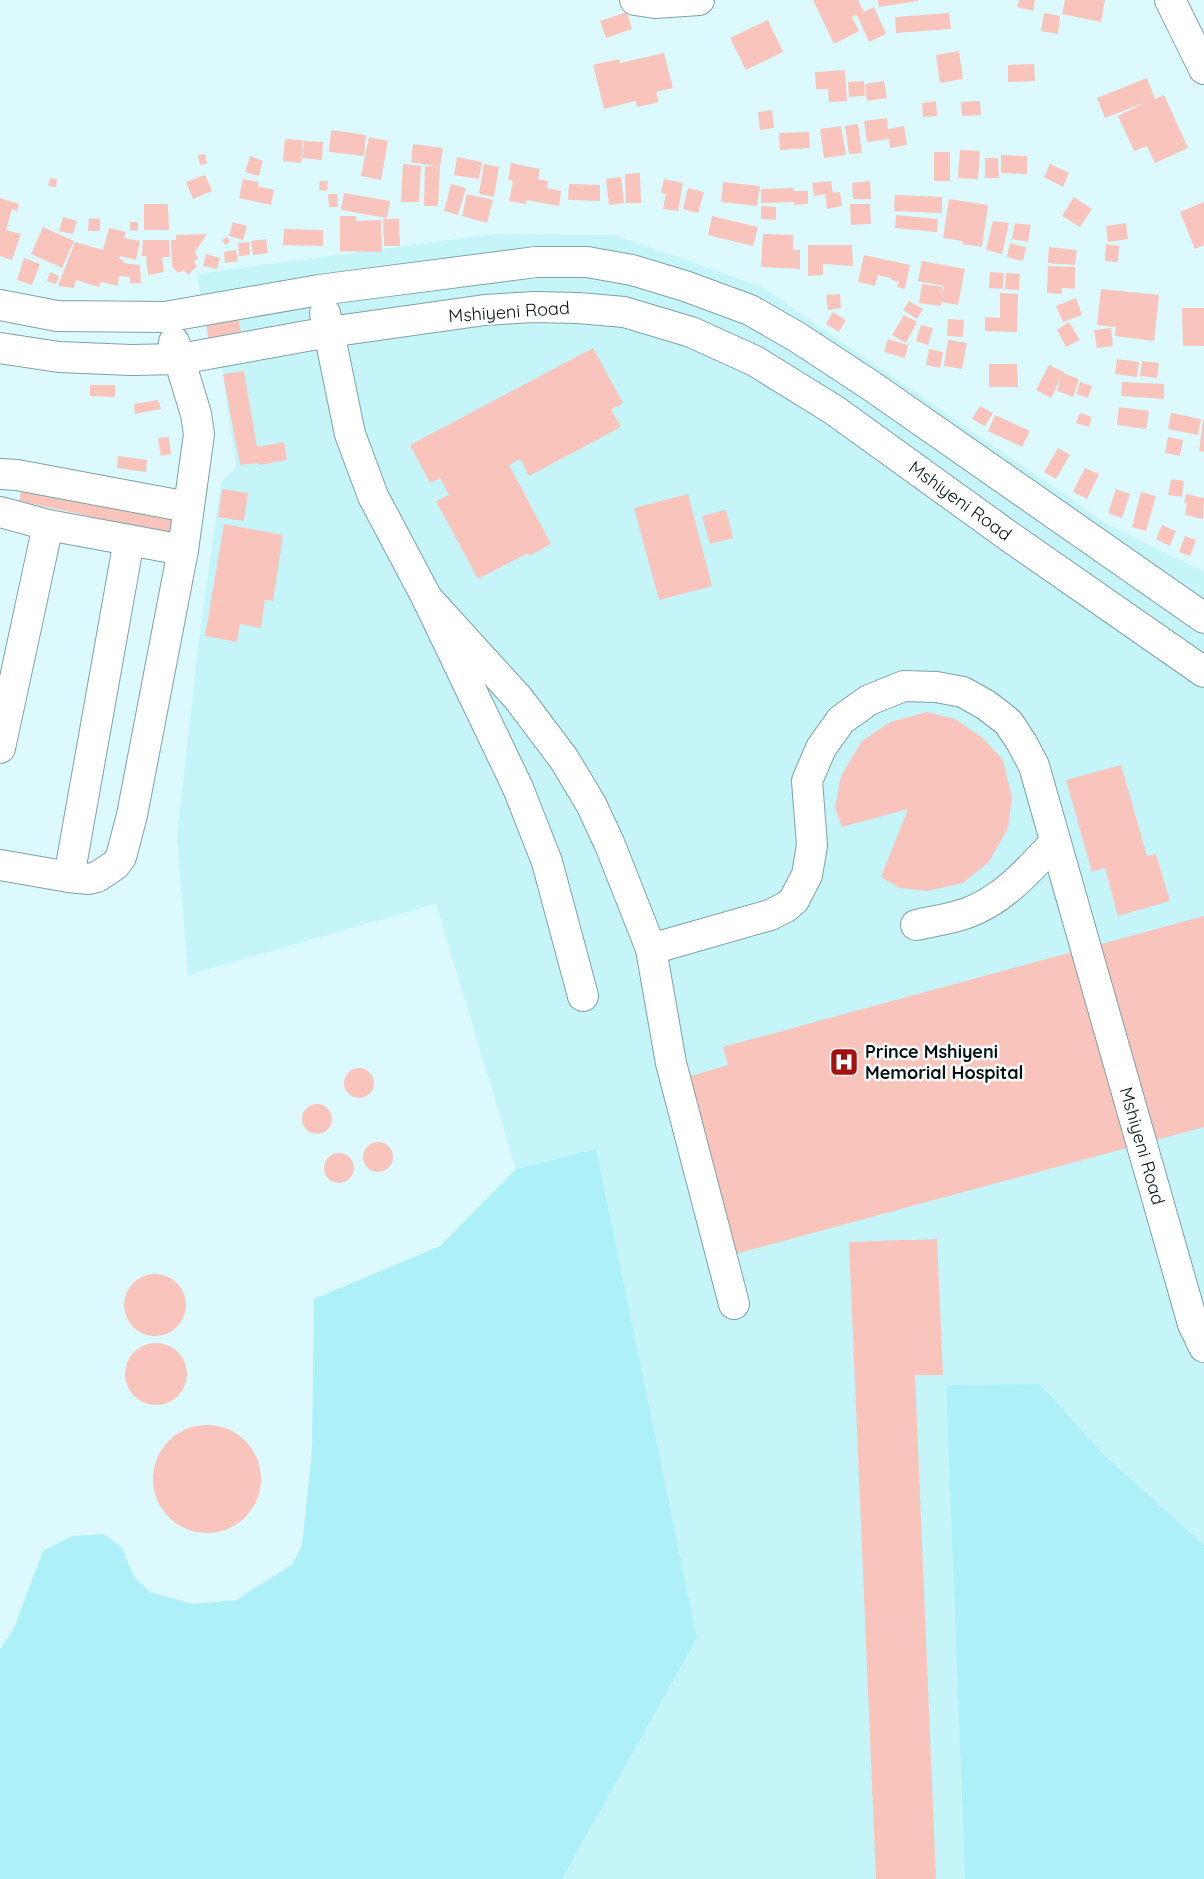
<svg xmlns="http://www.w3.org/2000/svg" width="1204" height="1879" font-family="Quicksand,sans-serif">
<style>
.built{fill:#c5f5f9}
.green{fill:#adf0f7}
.building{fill:#f8c4bc}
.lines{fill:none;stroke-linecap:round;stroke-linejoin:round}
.minor-casing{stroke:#7ea1a4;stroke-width:32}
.minor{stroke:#fff;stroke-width:30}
.labels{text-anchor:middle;stroke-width:5;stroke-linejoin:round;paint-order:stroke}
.street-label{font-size:18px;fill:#041112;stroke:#fff}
.poi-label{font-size:18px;font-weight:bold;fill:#041112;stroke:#fff;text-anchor:start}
</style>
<rect width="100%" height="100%" fill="#dcfafd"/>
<polygon class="built" points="495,234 614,235 760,286 1110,526 1204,572 1204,1545 1103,1454 1040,1384 946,1386 965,1879 562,1879 697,1638 596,1150 516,1169 436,904 188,975 177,836 199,639 221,483 236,467 221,362 212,363 197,274"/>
<g class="green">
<polygon points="596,1149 697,1638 562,1879 0,1879 0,1650 14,1628 43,1551 72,1536 104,1534 122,1548 134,1577 150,1592 192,1604 236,1600 293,1564 302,1545 312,1451 314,1299 440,1246 516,1169"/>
<polygon points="1040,1384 1103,1454 1204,1545 1204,1879 965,1879 946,1385"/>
</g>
<g class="building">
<polygon points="813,0 858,0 864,12 874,7 886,34 869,42 857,15 852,17 859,31 834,44"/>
<polygon points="878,0 918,0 918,1 879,7"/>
<polygon points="1019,0 1035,0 1033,11 1017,7"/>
<polygon points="1065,0 1105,0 1101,22 1062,14"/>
<polygon points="627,12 632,29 606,38 600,21"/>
<polygon points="949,13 951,29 896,33 895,17"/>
<polygon points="1044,13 1060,16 1058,34 1041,31"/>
<polygon points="768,20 783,52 746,70 730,38"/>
<polygon points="959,51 963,79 940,83 936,55"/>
<polygon points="664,53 673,88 656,92 659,102 637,107 636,101 604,109 593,65 619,59 620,63"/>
<polygon points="1034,64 1035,81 1008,82 1008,65"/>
<polygon points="845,70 847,101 829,102 828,89 816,89 815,72"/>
<polygon points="1147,78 1155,99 1164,95 1188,148 1155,163 1147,146 1134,151 1118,116 1146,102 1105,118 1097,98"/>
<polygon points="864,81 865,96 849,97 848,82"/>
<polygon points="884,81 887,98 867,101 865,84"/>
<polygon points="936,101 937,116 923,117 922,103"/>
<polygon points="980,101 981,115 962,116 961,102"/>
<polygon points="772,110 774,128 760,130 758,112"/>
<polygon points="887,118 888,129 904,126 907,145 890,148 889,139 867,142 864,121"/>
<polygon points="858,124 862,153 849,154 845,126"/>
<polygon points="841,126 846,155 824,158 820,129"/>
<polygon points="331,130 366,135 364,156 329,152"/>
<polygon points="809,132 810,148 780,150 779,133"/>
<polygon points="369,137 388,141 381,180 361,176"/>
<polygon points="285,139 303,140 301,163 283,161"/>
<polygon points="304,141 323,142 322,160 302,158"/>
<polygon points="413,144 443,148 440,167 411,162"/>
<polygon points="960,150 980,151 978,179 958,178"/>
<rect x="934" y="152" width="16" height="29"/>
<polygon points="205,154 207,164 200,165 198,155"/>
<polygon points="1001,155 1027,156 1027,174 1001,173"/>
<polygon points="250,156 263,161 259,176 245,172"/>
<polygon points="457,157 482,162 479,179 454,175"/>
<polygon points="985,158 998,158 999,178 985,178"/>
<polygon points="511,163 540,169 538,179 548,181 547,188 561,191 559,206 527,200 526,204 509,201 513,181 508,180"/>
<polygon points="403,164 421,166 419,202 401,202"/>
<polygon points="484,164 499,167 494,197 479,194"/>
<polygon points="1050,164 1069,173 1063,187 1044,177"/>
<polygon points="425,166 440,167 438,206 424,206"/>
<polygon points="640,173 641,203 626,203 625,174"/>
<polygon points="205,175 212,191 193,199 186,182"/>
<polygon points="621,177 624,203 609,205 606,179"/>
<polygon points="50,178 57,179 56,187 48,186"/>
<polygon points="243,179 259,182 258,186 274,190 271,205 239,198"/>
<polygon points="664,179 683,183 678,211 663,209 666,194 661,193"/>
<polygon points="320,181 328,181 327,191 319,190"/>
<polygon points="831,181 833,193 840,192 842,206 827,209 825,194 814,196 812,183"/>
<polygon points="870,181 871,199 853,199 852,183"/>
<polygon points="723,182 760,186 757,206 721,202"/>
<polygon points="451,184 466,188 458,215 444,211"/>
<polygon points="569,184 600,185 600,201 568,200"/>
<polygon points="688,188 704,192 698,213 683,209"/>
<polygon points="793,188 794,191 808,191 808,204 794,205 794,202 761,203 761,189"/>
<polygon points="344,193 390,201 387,218 341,210"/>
<polygon points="328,194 337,194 338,207 329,207"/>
<polygon points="467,194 493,200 487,223 462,216"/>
<polygon points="895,195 942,197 942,213 894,211"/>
<polygon points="1074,197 1092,209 1080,227 1062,216"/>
<polygon points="0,198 19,204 17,211 12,209 6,230 21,234 12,260 0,256"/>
<polygon points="949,199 988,205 982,247 962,244 962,241 943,238"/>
<polygon points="1204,202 1204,245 1195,249 1180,212"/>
<polygon points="144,204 168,204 169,230 144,230"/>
<polygon points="850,204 870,204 871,224 851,225"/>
<polygon points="761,206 776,207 776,220 761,219"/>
<polygon points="896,215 938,219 937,232 895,228"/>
<polygon points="340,216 356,216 356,221 381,220 382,252 340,251"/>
<polygon points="712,216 758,227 753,246 708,235"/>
<polygon points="63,217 77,221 73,234 59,231"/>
<polygon points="89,218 100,219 100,231 88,231"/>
<polygon points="383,219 399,219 400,246 384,246"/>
<polygon points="993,221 1009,223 1002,254 986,250"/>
<polygon points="130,222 138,222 138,231 130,230"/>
<polygon points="233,222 247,226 243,240 229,236"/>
<polygon points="1015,223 1031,225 1028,242 1012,239"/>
<polygon points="1126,223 1128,239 1108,242 1106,226"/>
<polygon points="43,227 74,241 62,268 31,254"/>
<polygon points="109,228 126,232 124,238 140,241 136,260 120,256 119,259 123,260 123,263 140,265 141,283 130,283 130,277 119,276 118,286 101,282 99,287 76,280 74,288 58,286 75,242 103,250"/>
<polygon points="284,229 323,230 323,246 283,245"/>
<polygon points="207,234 195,252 198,258 194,262 197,266 188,275 184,270 178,273 172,266 171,240 176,240 176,235"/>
<polygon points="763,234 793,235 793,250 800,250 800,269 761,267"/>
<polygon points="227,237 230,242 225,245 222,240"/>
<polygon points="266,239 268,253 253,255 251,241"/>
<polygon points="143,240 169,240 170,257 162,257 164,272 148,275 146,256 142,256"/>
<polygon points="249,242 250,255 239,256 238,243"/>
<polygon points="1010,243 1026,247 1023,261 1007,257"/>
<polygon points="1106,244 1119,246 1118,262 1105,261"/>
<polygon points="808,245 852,245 853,266 823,264 823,275 808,276"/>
<polygon points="1049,247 1077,250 1075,265 1048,263"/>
<polygon points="236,250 238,261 225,263 224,252"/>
<polygon points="206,254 220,258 217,269 203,266"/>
<polygon points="864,255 910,265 905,289 897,287 899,282 891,280 891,278 878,275 875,286 858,282"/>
<polygon points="24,258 40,264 32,285 17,280"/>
<polygon points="922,261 965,269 958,305 941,302 941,306 919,303 922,284 943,287 942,297 944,286 918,281"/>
<polygon points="1048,266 1075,267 1075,289 1062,288 1062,294 1047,293"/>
<polygon points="50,272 59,276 56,284 47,281"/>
<polygon points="990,272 1004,273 1003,289 989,288"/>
<polygon points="1006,273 1020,274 1019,290 1005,289"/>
<polygon points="1101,289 1159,295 1154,341 1115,336 1116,327 1097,325"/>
<polygon points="1000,293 1018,294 1017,332 985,331 985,317 1000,318"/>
<polygon points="840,294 841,308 828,310 826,295"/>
<polygon points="1076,298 1082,315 1063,322 1056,306"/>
<polygon points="909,301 923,309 917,319 903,310"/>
<polygon points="1182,308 1204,308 1204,346 1183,346"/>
<polygon points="833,312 846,320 839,332 826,324"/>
<polygon points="904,315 917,322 906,343 892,335"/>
<polygon points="238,318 246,356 212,362 206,323"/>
<polygon points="948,319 964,320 963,337 947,336"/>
<polygon points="1069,322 1080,340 1066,347 1057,330"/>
<polygon points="921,325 933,328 928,345 916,341"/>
<polygon points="1111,328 1113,346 1097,348 1094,330"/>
<polygon points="888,339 908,345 905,358 884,352"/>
<polygon points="948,340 967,343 962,369 944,366"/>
<polygon points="593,348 623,403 611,410 621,427 529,476 520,459 509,465 551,544 529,556 528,553 478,579 436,501 449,495 440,478 430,483 410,445"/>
<polygon points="929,349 943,352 940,368 926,365"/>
<polygon points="1117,359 1139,362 1137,377 1115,374"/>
<polygon points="1142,361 1159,363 1157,378 1140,376"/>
<polygon points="989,364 1017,364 1018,387 989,387"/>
<polygon points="1049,365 1064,372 1051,398 1036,390"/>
<polygon points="244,371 257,447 284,442 287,460 259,465 258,463 240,465 223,374"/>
<polygon points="1063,373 1079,379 1073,397 1057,391"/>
<polygon points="1080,382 1092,386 1088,398 1076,394"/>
<polygon points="1122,382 1164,384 1164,399 1121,396"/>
<polygon points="90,385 115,385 115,397 90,396"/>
<polygon points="158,400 161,409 135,414 134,404"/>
<polygon points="980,406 993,413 985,426 972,419"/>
<polygon points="1119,407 1149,411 1146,429 1117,425"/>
<polygon points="1080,413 1092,417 1089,427 1076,423"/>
<polygon points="1171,413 1201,419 1198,435 1168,429"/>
<polygon points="995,415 1030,431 1022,447 988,431"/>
<polygon points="1203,420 1204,420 1204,452 1199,451"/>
<polygon points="169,437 171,454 161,456 158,438"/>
<polygon points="1168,437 1183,440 1180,456 1165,453"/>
<polygon points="1058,448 1070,455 1056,479 1044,472"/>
<polygon points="118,456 147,460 146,472 117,468"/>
<polygon points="1085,468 1099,474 1087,499 1073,492"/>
<polygon points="1171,479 1184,481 1182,497 1168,495"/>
<polygon points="22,487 189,522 186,537 19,501"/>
<polygon points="222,489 248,493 244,521 218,517"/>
<polygon points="1116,489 1130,494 1122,518 1108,513"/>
<polygon points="1141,492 1156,496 1146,531 1132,527"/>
<polygon points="688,494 712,586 659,600 634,508"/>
<polygon points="1186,494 1204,498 1203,519 1185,515 1187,503 1184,502"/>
<polygon points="726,510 733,538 710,544 702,516"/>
<polygon points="224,524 283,535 273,601 265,600 261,628 240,624 237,642 205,636"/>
<polygon points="1162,525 1176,531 1170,546 1156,539"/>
<polygon points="1185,536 1196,540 1190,556 1179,552"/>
<polygon points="927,712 955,719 984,739 1003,760 1012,798 1008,828 989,862 963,883 927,891 900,888 881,877 908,809 842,827 835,808 841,776 862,741 890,722"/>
<polygon points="1121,765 1147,856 1156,854 1170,901 1118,916 1105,868 1092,872 1066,780"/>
<polygon points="1204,916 1204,1127 735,1254 687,1077 728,1065 723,1047"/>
<circle cx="359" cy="1083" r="15"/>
<circle cx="317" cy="1119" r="15"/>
<circle cx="378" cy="1157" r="15"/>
<circle cx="339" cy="1168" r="15"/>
<polygon points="937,1239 943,1375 915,1375 936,1879 876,1879 849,1242"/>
<circle cx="155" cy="1305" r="31"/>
<circle cx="156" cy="1374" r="31"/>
<circle cx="207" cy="1479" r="54"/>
</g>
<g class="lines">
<g class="minor-casing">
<g id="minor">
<polyline points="635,0 655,3 699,0"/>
<polyline points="1170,0 1204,69"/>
<polyline points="0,305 57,316 165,317 319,290 536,262 587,262 632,270 685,286 750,310 797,337 873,387 1204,618"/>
<polyline points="325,313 350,434 373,496 427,598 518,788 547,862 583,996"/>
<polyline points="0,348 59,357 131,360 180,359 329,332 485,310 534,307 578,308 624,312 691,332 755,361 834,410 1010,537 1204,672"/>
<polyline points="0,474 17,475 188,507"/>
<polyline points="0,512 48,525 183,550"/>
<polyline points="427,598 518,698 564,759 591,804 610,845 651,949 671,1063 734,1304"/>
<polyline points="0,748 48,525"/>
<polyline points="0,865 69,877 89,879 97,877 115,865 121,857 132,815 183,550 199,434 196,414 174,342"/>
<polyline points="69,877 129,540"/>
<path d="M916,925C933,921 951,919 967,913C1003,900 1029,870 1054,843"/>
<polyline points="651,949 770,915 786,907 794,900 807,875 812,845 807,781 821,748 841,720 869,700 904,686 936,687 963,692 986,705 1008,722 1022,743 1034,766 1193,1324 1204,1347"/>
</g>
</g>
<use href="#minor" class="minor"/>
</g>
<defs>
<g id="hospital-square" transform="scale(1.5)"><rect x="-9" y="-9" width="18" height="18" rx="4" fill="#a51010" stroke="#fff"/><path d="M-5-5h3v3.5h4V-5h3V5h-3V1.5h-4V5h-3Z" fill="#fff"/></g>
</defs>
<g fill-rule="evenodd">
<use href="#hospital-square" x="844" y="1062"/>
</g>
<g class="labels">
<g class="street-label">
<text transform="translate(509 312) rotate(-4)" y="6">Mshiyeni Road</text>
<text transform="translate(960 501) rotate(36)" y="6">Mshiyeni Road</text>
<text transform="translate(1142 1146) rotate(74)" y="6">Mshiyeni Road</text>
</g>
<g class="poi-label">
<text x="865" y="1058">Prince Mshiyeni<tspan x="865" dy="21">Memorial Hospital</tspan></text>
</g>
</g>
</svg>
